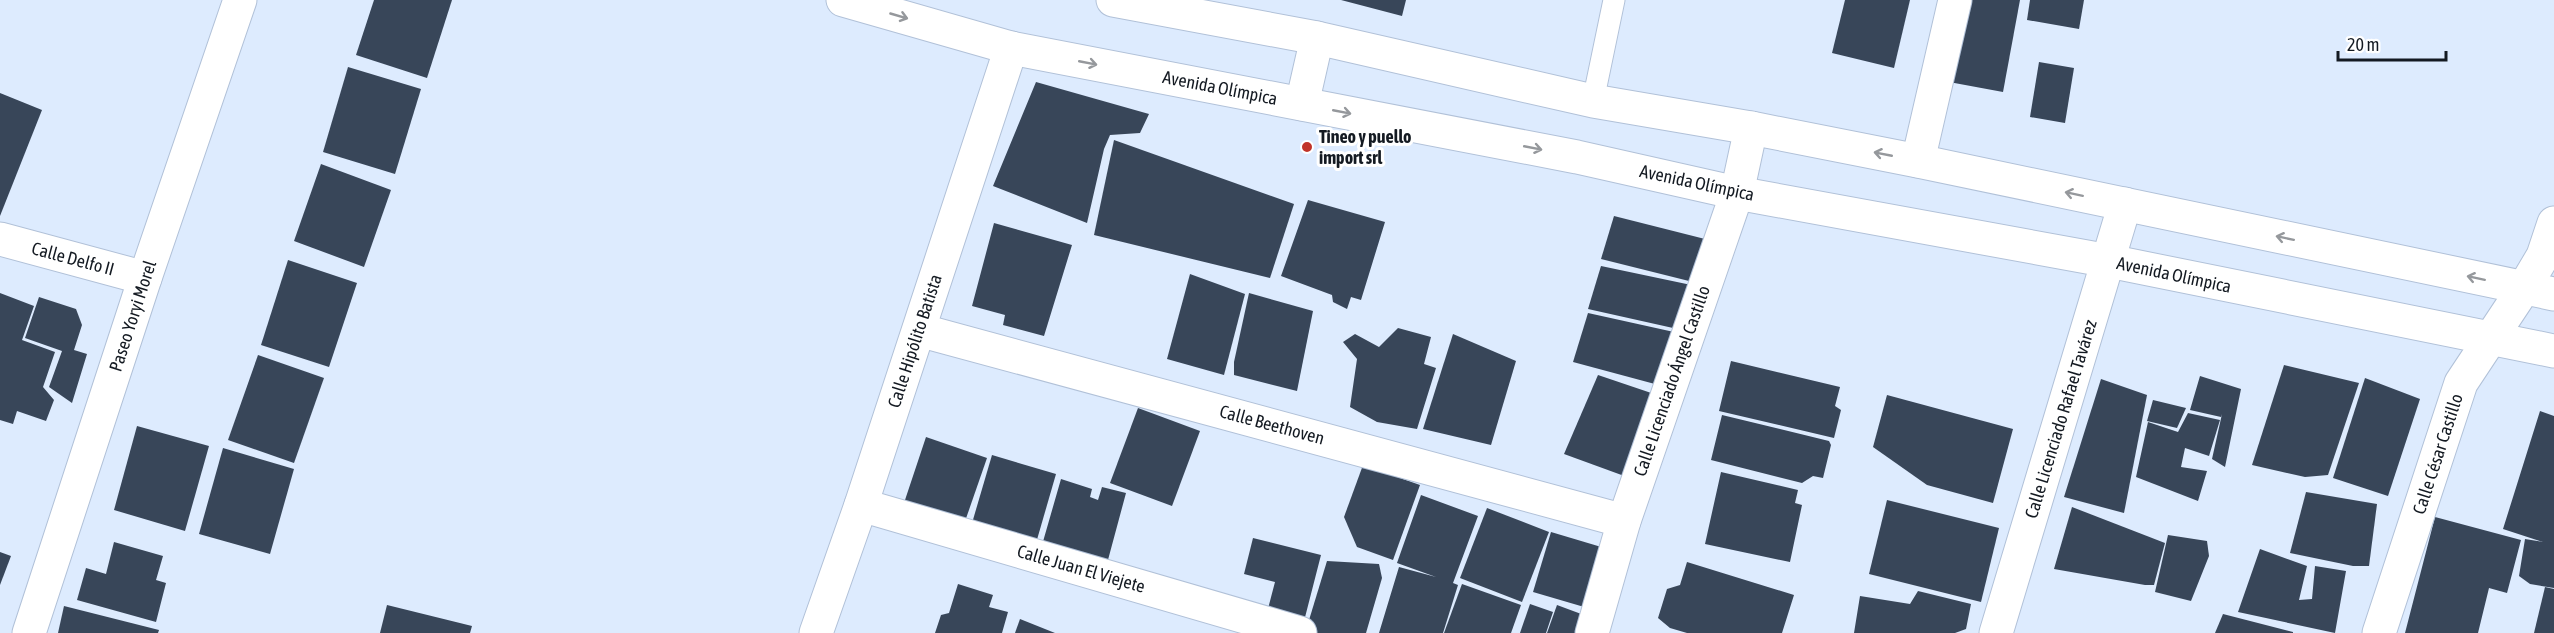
<svg xmlns="http://www.w3.org/2000/svg" width="2554" height="633" font-family="'Asap Condensed',sans-serif">
<style>
.building{fill:#384659}
.lines{fill:none;stroke-linecap:round;stroke-linejoin:round}
.service-casing{stroke:#b1c1d8;stroke-width:23}
.minor-casing{stroke:#b1c1d8;stroke-width:35}
.secondary-casing{stroke:#b1c1d8;stroke-width:35}
.service{stroke:#fff;stroke-width:21}
.minor{stroke:#fff;stroke-width:33}
.secondary{stroke:#fff;stroke-width:33}
.oneway{stroke:#95989c}
.poi-dot{fill:#c13329;stroke:#fff;stroke-width:2}
.labels{text-anchor:middle;stroke-width:6;stroke-linejoin:round;paint-order:stroke}
.street-label{font-size:18px;fill:#141a22;stroke:#fff}
.poi-label{font-size:18px;font-weight:bold;fill:#141a22;stroke:#fff;text-anchor:start}
</style>
<rect width="100%" height="100%" fill="#ddebfe"/>
<g class="building">
<polygon points="374,0 452,0 427,78 356,55"/>
<polygon points="1341,0 1406,0 1402,16"/>
<polygon points="1845,0 1910,0 1894,68 1832,53"/>
<polygon points="1964,0 2020,0 2003,92 1949,82"/>
<polygon points="2030,0 2084,0 2079,29 2027,20"/>
<polygon points="2039,62 2074,68 2065,123 2030,117"/>
<polygon points="348,67 421,89 395,174 323,152"/>
<polygon points="1036,82 1149,114 1140,133 1110,135 1104,149 1087,223 993,186"/>
<polygon points="0,93 42,110 0,216"/>
<polygon points="1114,140 1294,204 1270,278 1094,235"/>
<polygon points="321,164 391,190 364,267 294,241"/>
<polygon points="1308,200 1385,222 1361,300 1351,297 1347,309 1333,302 1332,295 1281,276"/>
<polygon points="1614,216 1705,239 1693,282 1601,259"/>
<polygon points="994,223 1072,245 1044,336 1003,325 1005,315 972,306"/>
<polygon points="288,260 357,283 329,367 261,345"/>
<polygon points="1601,266 1696,286 1682,330 1588,309"/>
<polygon points="1190,274 1245,294 1224,375 1167,359"/>
<polygon points="0,293 34,306 22,340 55,352 43,387 54,400 46,421 17,411 13,424 0,420"/>
<polygon points="1249,293 1313,311 1297,391 1234,375 1234,362"/>
<polygon points="39,297 76,309 82,325 74,350 87,354 72,403 49,387 62,351 25,338"/>
<polygon points="1588,313 1683,334 1666,387 1573,362"/>
<polygon points="1398,328 1431,337 1424,364 1436,368 1417,429 1377,422 1350,407 1357,359 1343,342 1355,334 1379,347"/>
<polygon points="1453,334 1516,361 1491,445 1423,429"/>
<polygon points="258,355 324,378 294,463 228,440"/>
<polygon points="1731,361 1840,387 1835,406 1841,410 1834,438 1719,411"/>
<polygon points="2284,365 2359,383 2328,475 2305,477 2252,465"/>
<polygon points="1598,375 1666,398 1638,481 1564,454"/>
<polygon points="2200,376 2241,389 2225,467 2212,459 2222,414 2221,417 2190,410"/>
<polygon points="2365,378 2420,399 2388,496 2333,478"/>
<polygon points="2101,379 2147,395 2124,513 2064,497"/>
<polygon points="1887,395 2013,429 1993,503 1927,485 1873,447"/>
<polygon points="2153,400 2186,408 2177,428 2147,421"/>
<polygon points="1138,408 1200,431 1172,506 1110,483"/>
<polygon points="2540,411 2554,416 2554,588 2530,584 2519,576 2525,539 2543,542 2503,529"/>
<polygon points="2188,413 2220,420 2209,456 2185,448 2181,467 2207,471 2198,501 2136,477 2148,422 2178,432"/>
<polygon points="1722,415 1829,441 1831,445 1823,478 1813,476 1802,483 1711,460"/>
<polygon points="137,426 209,446 185,531 114,510"/>
<polygon points="926,437 987,458 962,530 902,509"/>
<polygon points="223,448 294,469 270,554 199,534"/>
<polygon points="992,455 1056,474 1034,550 970,530"/>
<polygon points="1363,465 1420,485 1393,560 1357,547 1344,517"/>
<polygon points="1721,472 1798,490 1795,503 1802,505 1790,562 1705,544"/>
<polygon points="1061,479 1092,489 1090,497 1098,500 1102,487 1126,493 1105,571 1040,552"/>
<polygon points="2306,492 2377,504 2369,566 2353,566 2290,553"/>
<polygon points="1421,495 1478,516 1453,583 1458,585 1443,633 1379,633 1399,567 1436,577 1397,563"/>
<polygon points="1887,500 1999,528 1981,602 1869,574"/>
<polygon points="2072,507 2165,543 2154,585 2145,585 2054,569"/>
<polygon points="1487,508 1549,532 1522,602 1460,578"/>
<polygon points="2435,517 2521,540 2507,593 2489,588 2478,633 2405,633"/>
<polygon points="1551,532 1608,549 1591,609 1533,592"/>
<polygon points="2168,535 2207,541 2209,556 2191,601 2155,592"/>
<polygon points="1253,538 1321,555 1302,629 1265,620 1275,582 1244,574"/>
<polygon points="114,542 163,556 156,580 166,583 156,622 77,600 86,568 106,574"/>
<polygon points="2260,549 2307,566 2299,600 2312,599 2315,566 2346,571 2335,633 2238,612"/>
<polygon points="0,552 11,556 0,585"/>
<polygon points="1327,561 1379,564 1382,578 1366,633 1315,633 1306,630"/>
<polygon points="1687,562 1794,595 1782,633 1687,633 1670,628 1658,618 1667,589 1680,585"/>
<polygon points="958,584 993,595 989,607 1008,612 1002,633 935,633 941,615 949,613"/>
<polygon points="1462,584 1521,605 1511,633 1444,633"/>
<polygon points="2545,587 2554,589 2554,633 2534,633"/>
<polygon points="1918,591 1971,604 1966,629 1955,633 1854,633 1860,596 1910,604"/>
<polygon points="1530,604 1553,612 1546,633 1520,633"/>
<polygon points="387,605 472,626 470,633 380,633"/>
<polygon points="1557,605 1592,618 1587,633 1547,633"/>
<polygon points="64,606 159,630 158,633 58,633"/>
<polygon points="2223,614 2293,632 2293,633 2215,633"/>
<polygon points="1020,619 1055,633 1015,633"/>
</g>
<g class="lines">
<g class="service-casing">
<polyline id="service" points="1593,101 1614,0"/>
</g>
<g class="minor-casing">
<g id="minor">
<polyline points="1918,161 1955,0"/>
<polyline points="0,239 145,278"/>
<polyline points="919,330 1624,521"/>
<polyline points="861,505 1300,633"/>
<polyline points="29,633 145,278 240,0"/>
<polyline points="816,633 861,505 1011,48"/>
<polyline points="1592,633 1624,521 1737,193 1751,128"/>
<polyline points="1996,633 2125,204"/>
<polyline points="2379,633 2461,383 2524,288 2543,256 2554,223"/>
</g>
</g>
<g class="secondary-casing">
<g id="secondary">
<polyline points="843,0 1011,48 1577,157 1737,193 2109,261 2554,351"/>
<polyline points="1113,0 1317,38 1593,101 1751,128 1918,161 2554,294"/>
<polyline points="1302,104 1317,38"/>
</g>
</g>
<use href="#service" class="service"/>
<use href="#minor" class="minor"/>
<use href="#secondary" class="secondary"/>
</g>
<defs><path id="oneway-shaft" d="M-6 0H5M1.5-3L5.5 0L1.5 3" fill="none" stroke-width="1.6" stroke-linecap="round" stroke-linejoin="round" transform="scale(1.5)"/></defs>
<g class="oneway">
<use href="#oneway-shaft" transform="translate(899 16) rotate(16)"/>
<use href="#oneway-shaft" transform="translate(1088 63) rotate(11)"/>
<use href="#oneway-shaft" transform="translate(1342 112) rotate(11)"/>
<use href="#oneway-shaft" transform="translate(1533 148) rotate(11)"/>
<use href="#oneway-shaft" transform="translate(1883 154) rotate(-169)"/>
<use href="#oneway-shaft" transform="translate(2074 194) rotate(-168)"/>
<use href="#oneway-shaft" transform="translate(2285 238) rotate(-168)"/>
<use href="#oneway-shaft" transform="translate(2476 278) rotate(-168)"/>
</g>
<circle class="poi-dot" cx="1307" cy="147" r="6"/>
<g class="labels">
<g class="street-label">
<text transform="translate(1220 88) rotate(11)" y="6">Avenida Olímpica</text>
<text transform="translate(1697 183) rotate(12)" y="6">Avenida Olímpica</text>
<text transform="translate(73 259) rotate(15)" y="6">Calle Delfo II</text>
<text transform="translate(2174 275) rotate(12)" y="6">Avenida Olímpica</text>
<text transform="translate(133 316) rotate(-72)" y="6">Paseo Yoryi Morel</text>
<text transform="translate(915 341) rotate(-72)" y="6">Calle Hipólito Batista</text>
<text transform="translate(1672 381) rotate(-71)" y="6">Calle Licenciado Ángel Castillo</text>
<text transform="translate(2061 419) rotate(-73)" y="6">Calle Licenciado Rafael Tavárez</text>
<text transform="translate(1272 425) rotate(15)" y="6">Calle Beethoven</text>
<text transform="translate(2438 454) rotate(-72)" y="6">Calle César Castillo</text>
<text transform="translate(1081 569) rotate(16)" y="6">Calle Juan El Viejete</text>
</g>
<g class="poi-label">
<text x="1319" y="143">Tineo y puello<tspan x="1319" dy="21">import srl</tspan></text>
</g>
</g>
<path d="M2338 51v9h108v-9" fill="none" stroke="#141a22" stroke-width="3"/>
<text x="2347" y="51" font-size="18" fill="#141a22" stroke="#ffffff" stroke-width="4.5" paint-order="stroke">20 m</text>
</svg>
